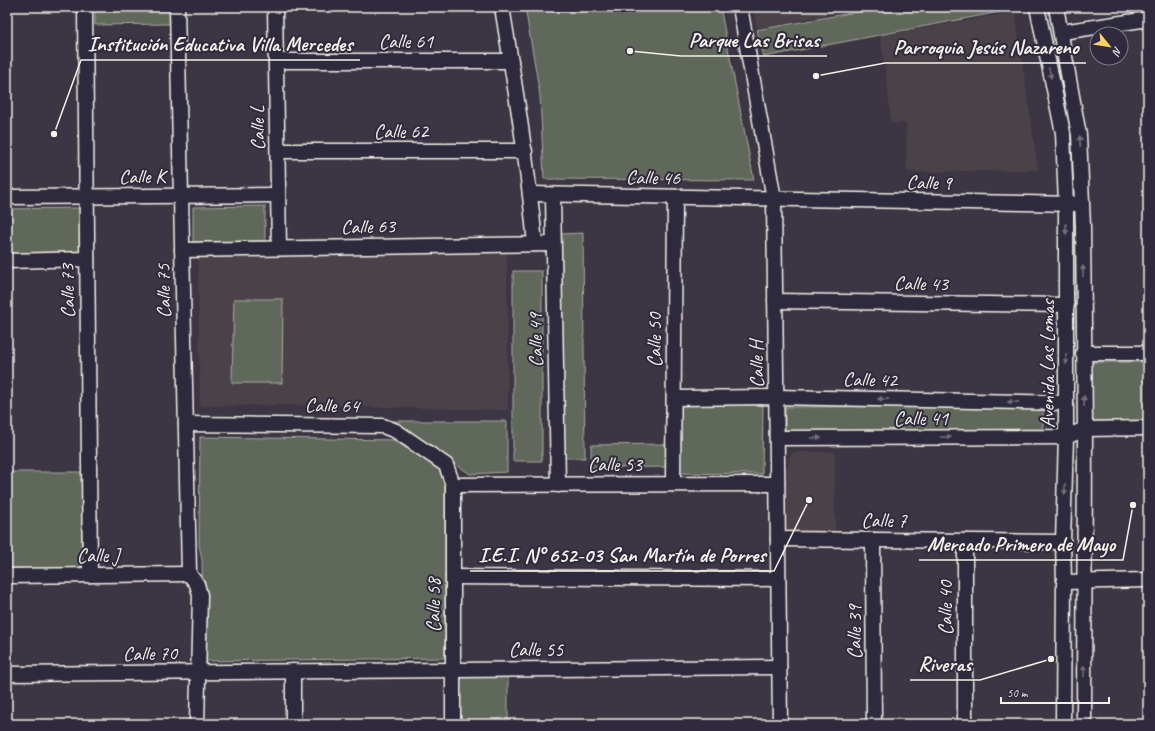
<svg xmlns="http://www.w3.org/2000/svg" width="1155" height="731" font-family="Caveat,sans-serif">
<style>
.built{fill:#4b424a}
.green{fill:#5f675a;stroke:#aaaca1}
.lines{fill:none;stroke-linecap:round;stroke-linejoin:round}
.minor-casing{stroke:#f4f1e8;stroke-width:17}
.minor{stroke:#2f2a3d;stroke-width:14}
.oneway{fill:#747079}
.labels{text-anchor:middle;stroke-width:4;stroke-linejoin:round;paint-order:stroke}
.street-label{font-size:20px;fill:#f4f1e8;stroke:#2f2a3d}
.leader{fill:none;stroke:#f4f1e8;stroke-width:1.5}
.callout-dot{fill:#f4f1e8;stroke:#2f2a3d;stroke-width:1.5}
.callout-label{font-size:21px;text-anchor:middle;font-weight:bold;fill:#f4f1e8;stroke:#2f2a3d;stroke-width:4;stroke-linejoin:round;paint-order:stroke}
</style>
<rect width="100%" height="100%" fill="#3c3543"/>
<filter id="ink" filterUnits="userSpaceOnUse"><feTurbulence type="fractalNoise" baseFrequency=".025" numOctaves="2"/><feDisplacementMap in="SourceGraphic" scale="8" xChannelSelector="R" yChannelSelector="G"/><feConvolveMatrix kernelMatrix="1 2 1 2 8 2 1 2 1" color-interpolation-filters="sRGB"/></filter>
<g filter="url(#ink)">
<g class="built">
<polygon points="753,7 867,7 757,29"/>
<polygon points="1015,12 1038,170 907,172 906,123 891,123 887,82 880,36"/>
<polygon points="314,252 507,253 508,410 286,405 200,406 198,254"/>
<polygon points="793,452 835,452 835,531 784,531 783,469 789,466 789,458"/>
</g>
<g class="green">
<polygon points="95,7 170,7 170,24 95,25"/>
<polygon points="525,7 720,7 754,180 544,179 540,95"/>
<polygon points="884,7 1009,7 1010,10 764,57 757,30"/>
<polygon points="265,206 265,241 193,242 193,207"/>
<polygon points="80,208 81,261 7,261 7,209"/>
<polygon points="583,233 585,458 564,458 561,234"/>
<rect x="513" y="271" width="29" height="190"/>
<polygon points="234,299 283,299 282,383 232,383"/>
<rect x="1091" y="362" width="57" height="59"/>
<polygon points="679,404 763,405 762,474 678,473"/>
<polygon points="1043,406 1043,433 785,434 785,407"/>
<polygon points="392,421 507,421 507,472 470,474"/>
<polygon points="200,437 394,440 442,471 445,479 445,658 204,661 202,560 199,545"/>
<polygon points="665,444 666,467 591,468 591,445"/>
<polygon points="7,472 83,472 81,569 7,568"/>
<polygon points="508,674 508,724 458,724 458,675"/>
</g>
<g class="lines">
<g class="minor-casing">
<g id="minor">
<polyline points="85,7 90,575"/>
<polyline points="177,7 189,574"/>
<polyline points="275,7 279,248"/>
<path d="M502,7C515,86 528,165 535,244"/>
<polyline points="740,7 774,199 780,724"/>
<polyline points="1037,7 1063,133 1066,204 1066,437 1063,542 1064,582 1063,724"/>
<polyline points="1056,7 1079,135 1083,226 1085,429 1084,724"/>
<polyline points="1062,32 1148,19"/>
<polyline points="276,61 511,61"/>
<polyline points="278,151 525,151"/>
<polyline points="531,194 1074,204"/>
<polyline points="553,195 558,485"/>
<polyline points="7,197 278,195"/>
<polyline points="182,250 553,244"/>
<polyline points="7,261 87,259"/>
<polyline points="775,301 1067,305"/>
<polyline points="1083,353 1148,353"/>
<polyline points="674,398 776,397 1066,403"/>
<polyline points="186,424 383,426 396,431 446,465 453,485 453,724"/>
<polyline points="777,438 1066,437 1085,429 1148,428"/>
<polyline points="673,484 675,197"/>
<polyline points="453,485 777,484"/>
<polyline points="778,539 1063,542"/>
<polyline points="873,540 874,724"/>
<polyline points="965,541 965,724"/>
<polyline points="189,574 197,584 200,595 197,724"/>
<polyline points="7,576 189,574"/>
<polyline points="453,577 778,579"/>
<polyline points="1064,582 1148,580"/>
<polyline points="293,671 293,724"/>
<polyline points="7,674 779,667"/>
</g>
</g>
<use href="#minor" class="minor"/>
</g>
<defs><path id="oneway-solid" d="M-6-.8H1V-3.2L6.5 0L1 3.2V.8H-6Z"/></defs>
<g class="oneway">
<use href="#oneway-solid" transform="translate(1050 73) rotate(78)"/>
<use href="#oneway-solid" transform="translate(1080 141) rotate(-93)"/>
<use href="#oneway-solid" transform="translate(1066 229) rotate(89)"/>
<use href="#oneway-solid" transform="translate(1083 271) rotate(-90)"/>
<use href="#oneway-solid" transform="translate(1066 359) rotate(90)"/>
<use href="#oneway-solid" transform="translate(883 399) rotate(-179)"/>
<use href="#oneway-solid" transform="translate(1084 401) rotate(-91)"/>
<use href="#oneway-solid" transform="translate(1013 402) rotate(-179)"/>
<use href="#oneway-solid" transform="translate(946 437)"/>
<use href="#oneway-solid" transform="translate(816 438)"/>
<use href="#oneway-solid" transform="translate(1065 489) rotate(92)"/>
<use href="#oneway-solid" transform="translate(1084 671) rotate(-90)"/>
</g>
</g>
<g class="labels">
<g class="street-label">
<text x="406" y="48">Calle 61</text>
<text transform="translate(257 128) rotate(-91)" y="7">Calle L</text>
<text x="401" y="138">Calle 62</text>
<text transform="translate(142 176) rotate(-1)" y="7">Calle K</text>
<text transform="translate(653 177) rotate(1)" y="7">Calle 46</text>
<text transform="translate(929 182) rotate(1)" y="7">Calle 9</text>
<text transform="translate(368 226) rotate(-1)" y="7">Calle 63</text>
<text transform="translate(921 283) rotate(1)" y="7">Calle 43</text>
<text transform="translate(67 291) rotate(-91)" y="7">Calle 73</text>
<text transform="translate(163 291) rotate(-91)" y="7">Calle 75</text>
<text transform="translate(535 340) rotate(-91)" y="7">Calle 49</text>
<text transform="translate(654 340) rotate(-90)" y="7">Calle 50</text>
<text transform="translate(756 364) rotate(-91)" y="7">Calle H</text>
<text transform="translate(1047 364) rotate(-90)" y="7">Avenida Las Lomas</text>
<text transform="translate(870 379) rotate(1)" y="7">Calle 42</text>
<text transform="translate(332 405) rotate(1)" y="7">Calle 64</text>
<text x="921" y="425">Calle 41</text>
<text x="615" y="471">Calle 53</text>
<text x="884" y="527">Calle 7</text>
<text x="98" y="562">Calle J</text>
<text transform="translate(433 605) rotate(-90)" y="7">Calle 58</text>
<text transform="translate(945 608) rotate(-90)" y="7">Calle 40</text>
<text transform="translate(854 632) rotate(-90)" y="7">Calle 39</text>
<text x="536" y="656">Calle 55</text>
<text transform="translate(150 653) rotate(-1)" y="7">Calle 70</text>
</g>
</g>
<path class="leader" d="M630 51L681 56H827M54 134L81 60H360M816 76L885 63H1086M1133 505L1123 560H919M809 500L774 571H470M1051 659L980 680H910"/>
<g class="callout-dot">
<circle cx="630" cy="51" r="4"/>
<circle cx="54" cy="134" r="4"/>
<circle cx="816" cy="76" r="4"/>
<circle cx="1133" cy="505" r="4"/>
<circle cx="809" cy="500" r="4"/>
<circle cx="1051" cy="659" r="4"/>
</g>
<g class="callout-label">
<text x="754" y="47">Parque Las Brisas</text>
<text x="220" y="51">Institución Educativa Villa Mercedes</text>
<text x="986" y="54">Parroquia Jesús Nazareno</text>
<text x="1021" y="551">Mercado Primero de Mayo</text>
<text x="622" y="562">I.E.I. N° 652-03 San Martín de Porres</text>
<text x="945" y="671">Riveras</text>
</g>
<rect width="1155" height="731" fill="none" stroke="#2f2a3d" stroke-width="24"/>
<rect x="12" y="12" width="1131" height="707" fill="none" stroke="#f4f1e8" stroke-width="1.5" filter="url(#ink)"/>
<g transform="translate(1109 46) rotate(120)"><circle r="19" fill="#2f2a3d" stroke="#7e7a81"/>
<path d="M0-3L7 15L0 10L-7 15Z" fill="#ffd166"/>
<text y="-6" font-size="11" font-weight="bold" text-anchor="middle" fill="#f4f1e8">N</text>
</g>
<path d="M1001 697v6h108v-6" fill="none" stroke="#f4f1e8" stroke-width="2"/>
<text x="1007" y="697" font-size="12" fill="#f4f1e8" stroke="#2f2a3d" stroke-width="3" paint-order="stroke">50 m</text>
</svg>
